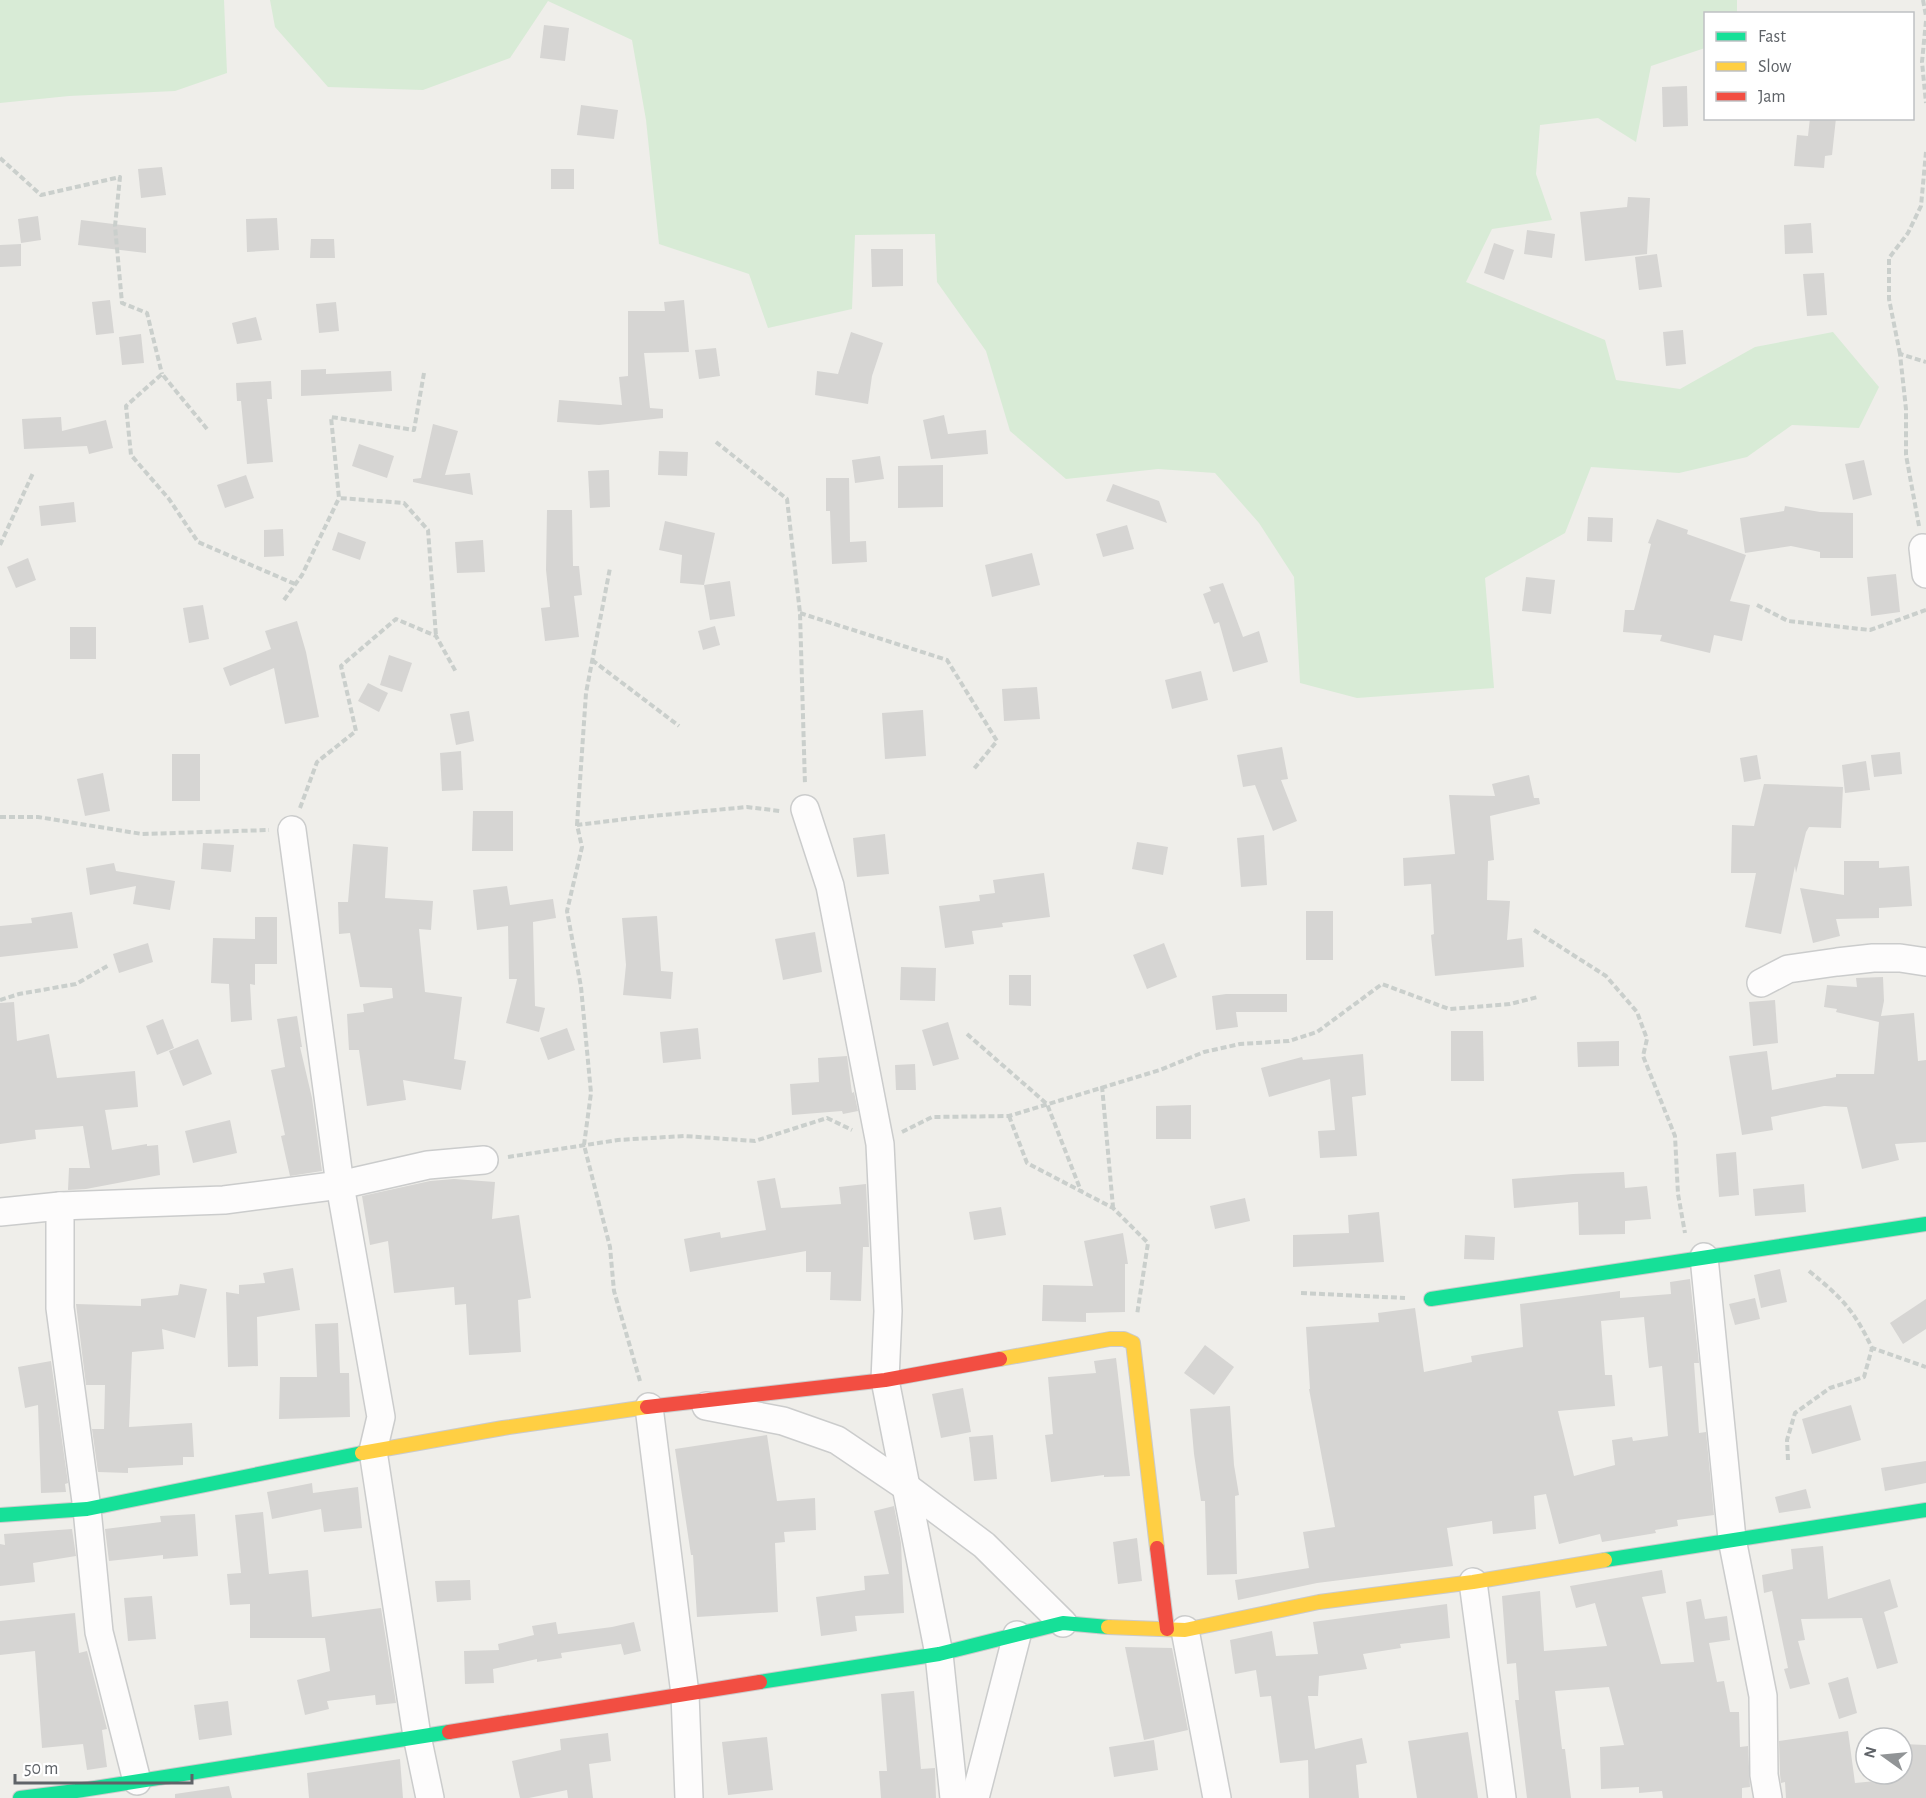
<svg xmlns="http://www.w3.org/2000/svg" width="1926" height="1798" font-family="'Alegreya Sans',sans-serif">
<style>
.green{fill:#d8ebd6}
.building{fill:#d6d5d3;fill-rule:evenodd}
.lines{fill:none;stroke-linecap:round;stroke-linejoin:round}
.street-casing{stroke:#cbcccc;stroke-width:30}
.fast-casing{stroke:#cacacb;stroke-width:16}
.slow-casing{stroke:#cacacb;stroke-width:16}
.jam-casing{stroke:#cacacb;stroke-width:16}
.path{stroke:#cacfcc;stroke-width:4;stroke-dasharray:6 3;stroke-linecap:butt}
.street{stroke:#fdfcfc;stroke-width:27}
.fast{stroke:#16e098;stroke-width:14}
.slow{stroke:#ffcf43;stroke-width:14}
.jam{stroke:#f24e42;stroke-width:14}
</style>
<rect width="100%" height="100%" fill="#efeeea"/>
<g class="green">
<polygon points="0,0 224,0 227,73 175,91 69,96 0,103"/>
<polygon points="270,0 1737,0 1737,13 1706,14 1705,48 1651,66 1636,142 1598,118 1540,125 1536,174 1552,220 1492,229 1466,282 1605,340 1616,380 1680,389 1755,347 1833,332 1879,387 1859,428 1792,425 1747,457 1679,473 1591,467 1565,533 1485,578 1494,688 1357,698 1300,683 1294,577 1259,523 1215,473 1158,469 1066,479 1010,431 986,351 937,282 935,234 855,235 852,309 768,328 749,274 659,244 646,120 632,40 548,1 510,58 423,90 328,87 275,27"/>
</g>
<g class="building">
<polygon points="544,25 569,28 565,61 540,58"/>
<polygon points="1687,86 1688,126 1663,127 1662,87"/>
<polygon points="581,105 618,110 614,139 577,135"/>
<polygon points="1810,118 1836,118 1832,155 1825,156 1824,168 1794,166 1797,135 1808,136"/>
<polygon points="162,167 166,195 141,198 138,169"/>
<rect x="551" y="169" width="23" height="20"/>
<polygon points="1628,197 1650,198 1647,254 1585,261 1580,212 1627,207"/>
<polygon points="38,216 41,240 21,243 18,219"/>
<polygon points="277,218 279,250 247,252 246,219"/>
<polygon points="81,220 146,228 146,253 78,245"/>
<polygon points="1811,223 1813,253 1785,254 1784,225"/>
<polygon points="1527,230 1555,234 1552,258 1524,254"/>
<polygon points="311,239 334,239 335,258 310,258"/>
<polygon points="1494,243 1514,250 1504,280 1484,273"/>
<polygon points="21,244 21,266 0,267 0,245"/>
<polygon points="871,249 903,249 903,286 872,287"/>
<polygon points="1657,254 1662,287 1639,290 1635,257"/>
<polygon points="1824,273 1827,315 1807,316 1803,274"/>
<polygon points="110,300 114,333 96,335 92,302"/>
<polygon points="684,300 689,352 644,353 650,408 663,409 663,418 599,425 557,422 559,400 622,405 619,377 628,376 628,311 665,311 664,302"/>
<polygon points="336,302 339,331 319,333 316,304"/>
<polygon points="256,317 262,340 237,344 232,323"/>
<polygon points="1683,330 1686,364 1666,366 1663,332"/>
<polygon points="851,332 883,343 872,376 868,404 815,395 817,371 838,374"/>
<polygon points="141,334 144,363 122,365 119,337"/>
<polygon points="716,348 720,376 699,379 695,350"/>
<polygon points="326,369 326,374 391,371 392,391 301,396 301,370"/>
<polygon points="271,381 272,399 267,399 273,462 247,464 241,401 237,401 236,383"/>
<polygon points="944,415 948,434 986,430 988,454 931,459 923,420"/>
<polygon points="61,417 62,431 106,420 113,448 89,454 87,446 24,449 22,419"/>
<polygon points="433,424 458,431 445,475 470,473 473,495 413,482 413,479 421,478"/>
<polygon points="359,444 394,456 387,478 352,466"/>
<polygon points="659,451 688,452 687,476 658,475"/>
<polygon points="880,456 884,479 855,483 852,460"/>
<polygon points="1864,460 1872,495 1853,500 1845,464"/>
<polygon points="943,465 943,507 898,508 898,466"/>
<polygon points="609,470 610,507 590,508 588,471"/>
<polygon points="246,475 254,498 225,508 217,485"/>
<polygon points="826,478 849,478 850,542 866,541 867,562 832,564 830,511 826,511"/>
<polygon points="1113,484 1159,501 1167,523 1106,501"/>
<polygon points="74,502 76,522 41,526 39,506"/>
<polygon points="1785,506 1820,512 1853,513 1853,558 1820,558 1820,552 1791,546 1745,553 1740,518 1784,511"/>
<polygon points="547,510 572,510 573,566 579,566 582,595 574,596 579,637 545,641 541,608 550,607 546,570"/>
<polygon points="1588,517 1613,518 1612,542 1587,541"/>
<polygon points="1657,519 1688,530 1687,534 1746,555 1730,601 1750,605 1742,641 1714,635 1710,653 1660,641 1662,635 1623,632 1625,610 1634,610 1651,544 1648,543"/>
<polygon points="665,521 715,533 704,585 680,583 682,555 659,550"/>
<polygon points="1127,525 1134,549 1103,557 1096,534"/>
<polygon points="283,529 284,556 264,557 264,530"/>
<polygon points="338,532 366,542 360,560 332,550"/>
<polygon points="483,540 485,572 457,573 455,542"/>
<polygon points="1032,553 1040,585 992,597 985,565"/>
<polygon points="28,558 36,580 16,588 7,567"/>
<polygon points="1896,574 1900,612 1871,616 1867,577"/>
<polygon points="1526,577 1555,580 1551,614 1522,611"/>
<polygon points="730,581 735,616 710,620 704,585"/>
<polygon points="1223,583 1243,637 1259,631 1268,662 1233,672 1219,622 1214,624 1203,594 1211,591 1209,587"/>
<polygon points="203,605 209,639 189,643 183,608"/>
<polygon points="297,621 306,652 319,717 285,724 274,668 230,686 223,668 271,649 265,631"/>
<polygon points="715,626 720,645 703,650 698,631"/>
<rect x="70" y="627" width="26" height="32"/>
<polygon points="389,655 412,663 402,692 380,685"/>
<polygon points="1201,671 1208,700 1172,709 1165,680"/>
<polygon points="368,683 388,693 379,712 358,701"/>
<polygon points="1037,687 1040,719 1004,721 1002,689"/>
<polygon points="923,710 926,756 885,759 882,713"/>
<polygon points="469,711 474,741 456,745 450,714"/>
<polygon points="1282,747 1288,779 1281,780 1297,821 1273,831 1255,785 1243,787 1237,755"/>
<polygon points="461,751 463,790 442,791 440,753"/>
<polygon points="1900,752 1902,774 1874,777 1871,755"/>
<rect x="172" y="754" width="28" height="47"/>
<polygon points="1757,755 1761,779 1744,782 1740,758"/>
<polygon points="1866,761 1870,790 1845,793 1842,765"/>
<polygon points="103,773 110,811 85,816 77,779"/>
<polygon points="1529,775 1534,798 1539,798 1540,804 1490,816 1494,860 1488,861 1487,900 1510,901 1507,940 1522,938 1524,967 1435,976 1431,935 1434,934 1431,884 1404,886 1403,858 1455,854 1449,795 1495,796 1492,784"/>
<polygon points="1764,784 1843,787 1841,828 1809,827 1806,832 1796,873 1795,866 1781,934 1745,927 1756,873 1731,873 1732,825 1754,826"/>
<polygon points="473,811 513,811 513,851 472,851"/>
<polygon points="885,834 889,874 857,877 853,838"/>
<polygon points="1264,835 1267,885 1241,887 1237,838"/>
<polygon points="1137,842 1168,847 1163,875 1132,869"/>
<polygon points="203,843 234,845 231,872 201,869"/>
<polygon points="353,844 388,847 385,898 433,901 431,930 419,929 425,992 462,997 454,1059 466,1061 461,1090 403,1080 406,1100 367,1106 359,1050 349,1050 347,1014 364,1012 363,1004 393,998 392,988 360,987 350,933 339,934 338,902 348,902"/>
<polygon points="1844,861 1879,861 1879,868 1909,866 1912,906 1879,908 1879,918 1836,919 1840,936 1813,943 1800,888 1844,895"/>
<polygon points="114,863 116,871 175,881 170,910 133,904 136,886 90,895 86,868"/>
<polygon points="1044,873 1050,917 1002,923 1003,927 972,931 974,944 945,948 939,906 980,901 979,895 995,893 993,880"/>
<polygon points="507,886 510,905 553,899 556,918 533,922 535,1006 545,1008 539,1032 506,1023 517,979 509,979 508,926 477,930 473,890"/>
<rect x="1306" y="911" width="27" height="49"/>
<polygon points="72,912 78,948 0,957 0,926 32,923 31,918"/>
<polygon points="657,916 661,971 673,972 671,999 623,995 626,965 622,918"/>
<polygon points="255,917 277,917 277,964 255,964 255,985 250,984 252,1020 231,1022 229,984 211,983 213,938 255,939"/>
<polygon points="815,932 822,972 783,980 775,939"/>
<polygon points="148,943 153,962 119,973 113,954"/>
<polygon points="1164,943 1177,977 1147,989 1133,955"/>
<polygon points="901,967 936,968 935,1001 900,1000"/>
<polygon points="1009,975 1031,975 1031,1006 1009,1005"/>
<polygon points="1883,977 1884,1001 1881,1016 1914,1013 1918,1061 1926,1060 1926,1142 1895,1144 1899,1160 1862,1169 1847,1107 1824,1106 1771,1117 1773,1130 1742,1135 1729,1056 1767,1051 1772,1090 1836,1077 1836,1074 1874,1074 1879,1022 1836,1012 1837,1009 1824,1007 1827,985 1857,987 1856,978"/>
<polygon points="1226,994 1287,994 1287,1012 1236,1012 1238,1027 1216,1030 1212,996"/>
<polygon points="1775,1000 1778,1043 1753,1046 1749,1002"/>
<polygon points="14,1002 17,1041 49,1034 57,1078 135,1071 138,1107 105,1110 112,1150 147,1144 147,1146 158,1145 160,1175 86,1189 68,1190 69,1168 90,1168 83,1126 35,1130 36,1139 0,1144 0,1003"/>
<polygon points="297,1016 302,1047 300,1047 312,1098 322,1171 290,1176 281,1136 285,1135 271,1070 285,1067 277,1019"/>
<polygon points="163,1019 174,1048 157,1055 146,1026"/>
<polygon points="948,1022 959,1059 933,1066 922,1030"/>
<polygon points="567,1028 575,1050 548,1060 540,1038"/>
<polygon points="698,1028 701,1059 663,1063 660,1032"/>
<polygon points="1451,1031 1483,1031 1484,1081 1451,1081"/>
<polygon points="198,1039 212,1074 183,1086 169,1051"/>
<polygon points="1619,1041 1619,1066 1578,1067 1577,1042"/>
<polygon points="1363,1054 1366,1095 1352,1097 1357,1156 1320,1158 1318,1131 1335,1130 1330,1079 1269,1097 1261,1068 1302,1057 1303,1060"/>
<polygon points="847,1056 852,1093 854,1092 858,1111 843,1114 842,1111 792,1115 790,1084 819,1082 818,1058"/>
<polygon points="915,1064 916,1090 896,1090 895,1065"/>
<polygon points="1191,1105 1191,1139 1156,1139 1156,1106"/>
<polygon points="230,1120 237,1153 193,1163 185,1131"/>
<polygon points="1736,1152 1739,1195 1719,1197 1716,1154"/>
<polygon points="1624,1172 1625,1188 1647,1186 1651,1219 1625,1221 1625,1234 1579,1235 1578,1202 1514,1208 1512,1179 1573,1174"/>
<polygon points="775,1178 781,1208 841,1204 839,1187 866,1184 869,1247 863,1247 861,1301 830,1300 831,1272 806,1272 806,1251 690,1272 684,1239 720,1232 721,1238 766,1230 757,1181"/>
<polygon points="454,1179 495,1182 492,1219 519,1215 531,1298 518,1300 521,1352 469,1355 466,1304 455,1305 454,1287 394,1293 388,1241 370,1245 362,1196 430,1181"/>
<polygon points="1804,1184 1806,1212 1755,1216 1753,1189"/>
<polygon points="1245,1198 1250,1221 1215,1229 1210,1206"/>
<polygon points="1001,1207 1006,1235 974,1240 969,1212"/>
<polygon points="1379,1212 1384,1262 1293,1267 1293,1235 1349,1233 1348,1215"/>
<polygon points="1123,1233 1128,1264 1125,1264 1125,1312 1086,1313 1086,1322 1042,1321 1043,1285 1093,1286 1084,1241"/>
<polygon points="1465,1235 1495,1237 1494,1260 1464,1259"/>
<polygon points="293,1268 300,1310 257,1317 258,1366 228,1367 226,1292 239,1294 239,1285 265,1283 263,1273"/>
<polygon points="1780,1269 1787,1302 1761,1308 1754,1275"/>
<path d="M1690,1279L1699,1363H1694L1699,1433L1706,1432L1714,1515L1677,1520L1678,1526L1655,1530L1656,1533L1602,1542L1600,1534L1559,1544L1546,1494L1534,1496L1536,1529L1493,1534L1492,1521L1447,1528L1453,1566L1317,1583L1238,1600L1235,1580L1309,1568L1303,1532L1335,1527L1309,1389H1310L1306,1327L1379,1322L1378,1313L1415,1308L1424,1372L1472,1362L1471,1356L1523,1347L1520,1304L1620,1291V1298L1671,1294L1670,1282ZM1644,1317L1649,1368L1662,1366L1668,1436L1633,1441L1632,1437L1612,1440L1615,1465L1574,1476L1558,1411L1615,1406L1612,1375H1605L1601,1321Z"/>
<polygon points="180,1284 207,1289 195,1338 162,1329 164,1349 132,1352 129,1427 192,1423 194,1457 183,1457 183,1465 128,1468 128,1473 98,1472 92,1429 104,1429 105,1385 86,1385 76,1304 141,1306 141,1299 178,1295"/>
<polygon points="1755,1298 1760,1319 1735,1325 1729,1304"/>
<polygon points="1926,1299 1926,1329 1903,1344 1890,1323"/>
<polygon points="338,1323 340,1373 349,1373 350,1417 279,1419 280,1377 317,1377 315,1324"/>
<polygon points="1205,1345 1234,1367 1214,1395 1184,1373"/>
<polygon points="1116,1358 1130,1476 1104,1477 1104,1475 1051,1482 1045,1435 1053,1434 1048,1377 1096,1373 1094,1361"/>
<polygon points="51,1361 68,1483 65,1484 66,1492 41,1493 38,1405 25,1408 18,1367"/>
<polygon points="963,1388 971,1432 941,1438 932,1394"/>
<polygon points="1851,1405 1861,1440 1812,1454 1802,1419"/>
<polygon points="1230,1406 1234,1465 1239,1495 1235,1496 1237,1574 1207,1575 1205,1501 1201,1501 1194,1454 1190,1409"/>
<polygon points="767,1435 777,1501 815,1498 816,1530 784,1532 785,1542 775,1543 778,1612 697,1617 693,1555 691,1555 675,1449"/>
<polygon points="993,1435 997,1479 974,1481 969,1437"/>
<polygon points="1926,1461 1926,1483 1885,1491 1881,1468"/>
<polygon points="312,1483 313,1493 358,1487 362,1528 324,1532 321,1509 272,1519 267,1492"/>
<polygon points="1806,1489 1811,1508 1779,1513 1775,1497"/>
<polygon points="894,1506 901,1543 904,1613 855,1616 857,1631 821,1636 816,1597 865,1590 864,1576 889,1574 874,1511"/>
<polygon points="263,1512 269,1574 308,1570 312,1617 381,1608 396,1703 376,1705 375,1695 327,1701 329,1709 305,1715 297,1680 330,1671 325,1638 250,1638 250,1604 230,1605 227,1574 241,1573 235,1515"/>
<polygon points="195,1514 198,1556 163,1559 163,1555 109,1561 105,1529 161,1522 160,1516"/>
<polygon points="72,1529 76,1556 33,1563 35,1582 0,1586 0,1544 5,1545 4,1534"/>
<polygon points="1137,1538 1142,1581 1118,1584 1113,1542"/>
<polygon points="1823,1546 1828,1599 1890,1579 1898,1607 1884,1612 1898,1663 1877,1669 1862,1618 1801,1619 1805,1640 1798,1641 1810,1684 1790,1689 1784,1669 1788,1668 1772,1591 1764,1593 1762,1575 1793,1569 1791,1549"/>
<polygon points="1662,1570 1666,1593 1642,1597 1661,1664 1694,1662 1686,1602 1701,1599 1705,1619 1727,1616 1730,1640 1709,1643 1717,1682 1724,1681 1730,1712 1739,1712 1740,1747 1748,1746 1750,1787 1742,1788 1742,1798 1663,1798 1662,1791 1639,1793 1639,1787 1601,1789 1600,1747 1624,1745 1609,1687 1555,1691 1562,1749 1565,1749 1571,1798 1527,1798 1515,1700 1519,1700 1516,1663 1507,1664 1502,1596 1540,1591 1544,1651 1607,1646 1595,1603 1576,1608 1570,1586"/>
<polygon points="470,1580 471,1600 437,1602 435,1581"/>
<polygon points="152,1596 156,1639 128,1641 124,1598"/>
<polygon points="1447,1604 1450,1638 1400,1644 1401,1648 1363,1654 1367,1669 1319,1676 1318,1696 1308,1696 1315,1749 1362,1738 1367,1763 1356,1765 1359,1798 1309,1798 1308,1760 1280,1763 1271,1696 1260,1697 1256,1670 1235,1674 1230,1640 1272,1631 1276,1656 1318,1654 1313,1622"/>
<polygon points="75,1613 79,1653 87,1651 107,1729 102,1730 107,1767 87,1770 83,1744 42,1748 35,1651 0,1655 0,1621"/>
<polygon points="556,1622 558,1634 612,1627 634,1622 641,1651 624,1655 621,1644 561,1653 562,1658 537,1662 537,1659 493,1669 494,1683 465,1684 464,1651 499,1650 498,1644 534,1635 532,1626"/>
<polygon points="1125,1647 1172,1648 1188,1730 1144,1740"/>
<polygon points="1848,1677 1857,1713 1839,1719 1828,1683"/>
<polygon points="914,1691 921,1769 935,1768 936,1798 881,1798 879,1771 887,1771 881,1694"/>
<polygon points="228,1701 232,1735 199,1740 194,1705"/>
<polygon points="1848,1731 1855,1783 1897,1779 1897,1774 1902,1774 1902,1744 1926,1745 1926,1798 1786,1798 1785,1782 1781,1783 1780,1774 1779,1741"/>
<polygon points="1468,1732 1478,1798 1417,1798 1408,1741"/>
<polygon points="608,1733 611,1761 589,1764 593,1798 568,1798 567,1790 529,1798 520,1798 512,1761 561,1750 560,1739"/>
<polygon points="767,1737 773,1790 728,1795 722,1742"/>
<polygon points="1154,1740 1158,1770 1114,1777 1109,1747"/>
<polygon points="400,1759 403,1798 309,1798 307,1773"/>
<polygon points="229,1786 232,1798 175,1798 175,1794"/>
</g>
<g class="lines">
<g class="street-casing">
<g id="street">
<polyline points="1923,548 1926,574"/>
<polyline points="805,809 830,886 880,1144 888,1311 885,1380 939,1654 954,1798"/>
<polyline points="292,830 340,1185 381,1417 373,1451 417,1736 430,1798"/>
<polyline points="1761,983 1788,969 1837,962 1873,958 1900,958 1926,962"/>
<polyline points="60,1206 60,1308 87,1509 99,1632 137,1781"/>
<polyline points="0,1212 60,1206 224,1200 340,1185 428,1165 484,1160"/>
<polyline points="1704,1257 1732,1539 1763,1696 1764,1775 1768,1798"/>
<polyline points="706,1406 783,1421 837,1440 905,1486 984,1545 1063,1623"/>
<polyline points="649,1407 685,1694 689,1798"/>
<polyline points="1473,1582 1502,1798"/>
<polyline points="1185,1630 1217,1798"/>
<polyline points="975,1798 1017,1635"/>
</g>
</g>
<g class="fast-casing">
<g id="fast">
<polyline points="1431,1299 1926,1224"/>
<polyline points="0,1515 87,1509 362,1453"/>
<polyline points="1605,1560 1926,1510"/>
<polyline points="760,1682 939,1654 1063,1623 1108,1627"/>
<polyline points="20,1798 76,1791 449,1732"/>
</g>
</g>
<g class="slow-casing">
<g id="slow">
<polyline points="1000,1359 1110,1339 1124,1339 1133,1343 1157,1548"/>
<polyline points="362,1453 503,1428 647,1407"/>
<polyline points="1108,1627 1185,1630 1319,1602 1473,1582 1605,1560"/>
</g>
</g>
<g class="jam-casing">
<g id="jam">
<polyline points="647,1407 885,1380 1000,1359"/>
<polyline points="1157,1548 1167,1629"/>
<polyline points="449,1732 760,1682"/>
</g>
</g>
<g class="path">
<polyline points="1923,0 1926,16"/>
<polyline points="1926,21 1922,62 1926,103"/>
<polyline points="0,158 41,195 120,177 115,226 122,303 147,313 162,374"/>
<polyline points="1900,354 1889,299 1889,258 1908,233 1921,206 1926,152"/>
<polyline points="424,373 414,430 331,417 339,498 404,503 428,530 436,636"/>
<polyline points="207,429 162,374 126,406 131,455 169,499 198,542 295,584"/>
<polyline points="716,442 787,499 800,613 805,785"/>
<polyline points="1919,526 1906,455 1906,409 1900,354 1926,362"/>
<polyline points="0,545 33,473"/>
<polyline points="284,600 302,575 339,498"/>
<polyline points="1757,605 1788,621 1870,630 1926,610"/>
<polyline points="800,613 947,660 997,741 973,770"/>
<polyline points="592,660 679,726"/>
<polyline points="300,808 317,762 356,731 341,666 396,619 436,636 456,672"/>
<polyline points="0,817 38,817 142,834 269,830"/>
<polyline points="577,825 586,693 610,568"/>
<polyline points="1534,930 1606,976 1637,1012 1647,1039 1643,1056 1675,1136 1678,1194 1685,1233"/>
<polyline points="0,1000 19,994 76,984 109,965"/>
<polyline points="967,1034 1047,1104 1081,1191"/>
<polyline points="1102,1086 1113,1207"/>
<polyline points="1009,1116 1027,1163 1113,1208 1148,1243 1137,1315"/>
<polyline points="902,1132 932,1117 1009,1116 1160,1070 1204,1052 1240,1044 1289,1041 1317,1032 1382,984 1449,1009 1510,1004 1538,997"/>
<polyline points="508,1157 618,1140 684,1136 755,1141 827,1118 852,1130"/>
<path d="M1809,1271C1842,1298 1854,1310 1872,1348L1926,1367"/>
<polyline points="1301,1293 1405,1298"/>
<polyline points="640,1381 614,1291 610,1247 584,1145 591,1093 581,987 567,911 582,847 577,825 642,817 747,807 780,811"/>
<polyline points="1788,1460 1787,1440 1795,1413 1830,1388 1864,1377 1872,1348"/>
</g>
<use href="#street" class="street"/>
<use href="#fast" class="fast"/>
<use href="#slow" class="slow"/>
<use href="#jam" class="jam"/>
</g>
<rect x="1704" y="12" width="210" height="108" fill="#ffffff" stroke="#bfc1c3" stroke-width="1.5"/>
<rect x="1716" y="32" width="30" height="9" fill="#16e098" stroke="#bfc1c3" stroke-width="1.5"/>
<text x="1758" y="42" font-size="18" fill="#5f6368">Fast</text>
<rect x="1716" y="62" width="30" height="9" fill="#ffcf43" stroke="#bfc1c3" stroke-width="1.5"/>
<text x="1758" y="72" font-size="18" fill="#5f6368">Slow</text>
<rect x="1716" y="92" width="30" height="9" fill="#f24e42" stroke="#bfc1c3" stroke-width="1.5"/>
<text x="1758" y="102" font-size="18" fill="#5f6368">Jam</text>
<g transform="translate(1884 1756) rotate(285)"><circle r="28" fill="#ffffff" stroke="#bfc1c3" stroke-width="1.5"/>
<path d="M0-4.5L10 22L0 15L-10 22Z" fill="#919496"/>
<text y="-9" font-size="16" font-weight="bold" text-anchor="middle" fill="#5f6368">N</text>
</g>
<path d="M15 1774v9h177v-9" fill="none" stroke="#5f6368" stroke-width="3"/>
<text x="24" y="1774" font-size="18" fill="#5f6368" stroke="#ffffff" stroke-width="4.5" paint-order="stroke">50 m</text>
</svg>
